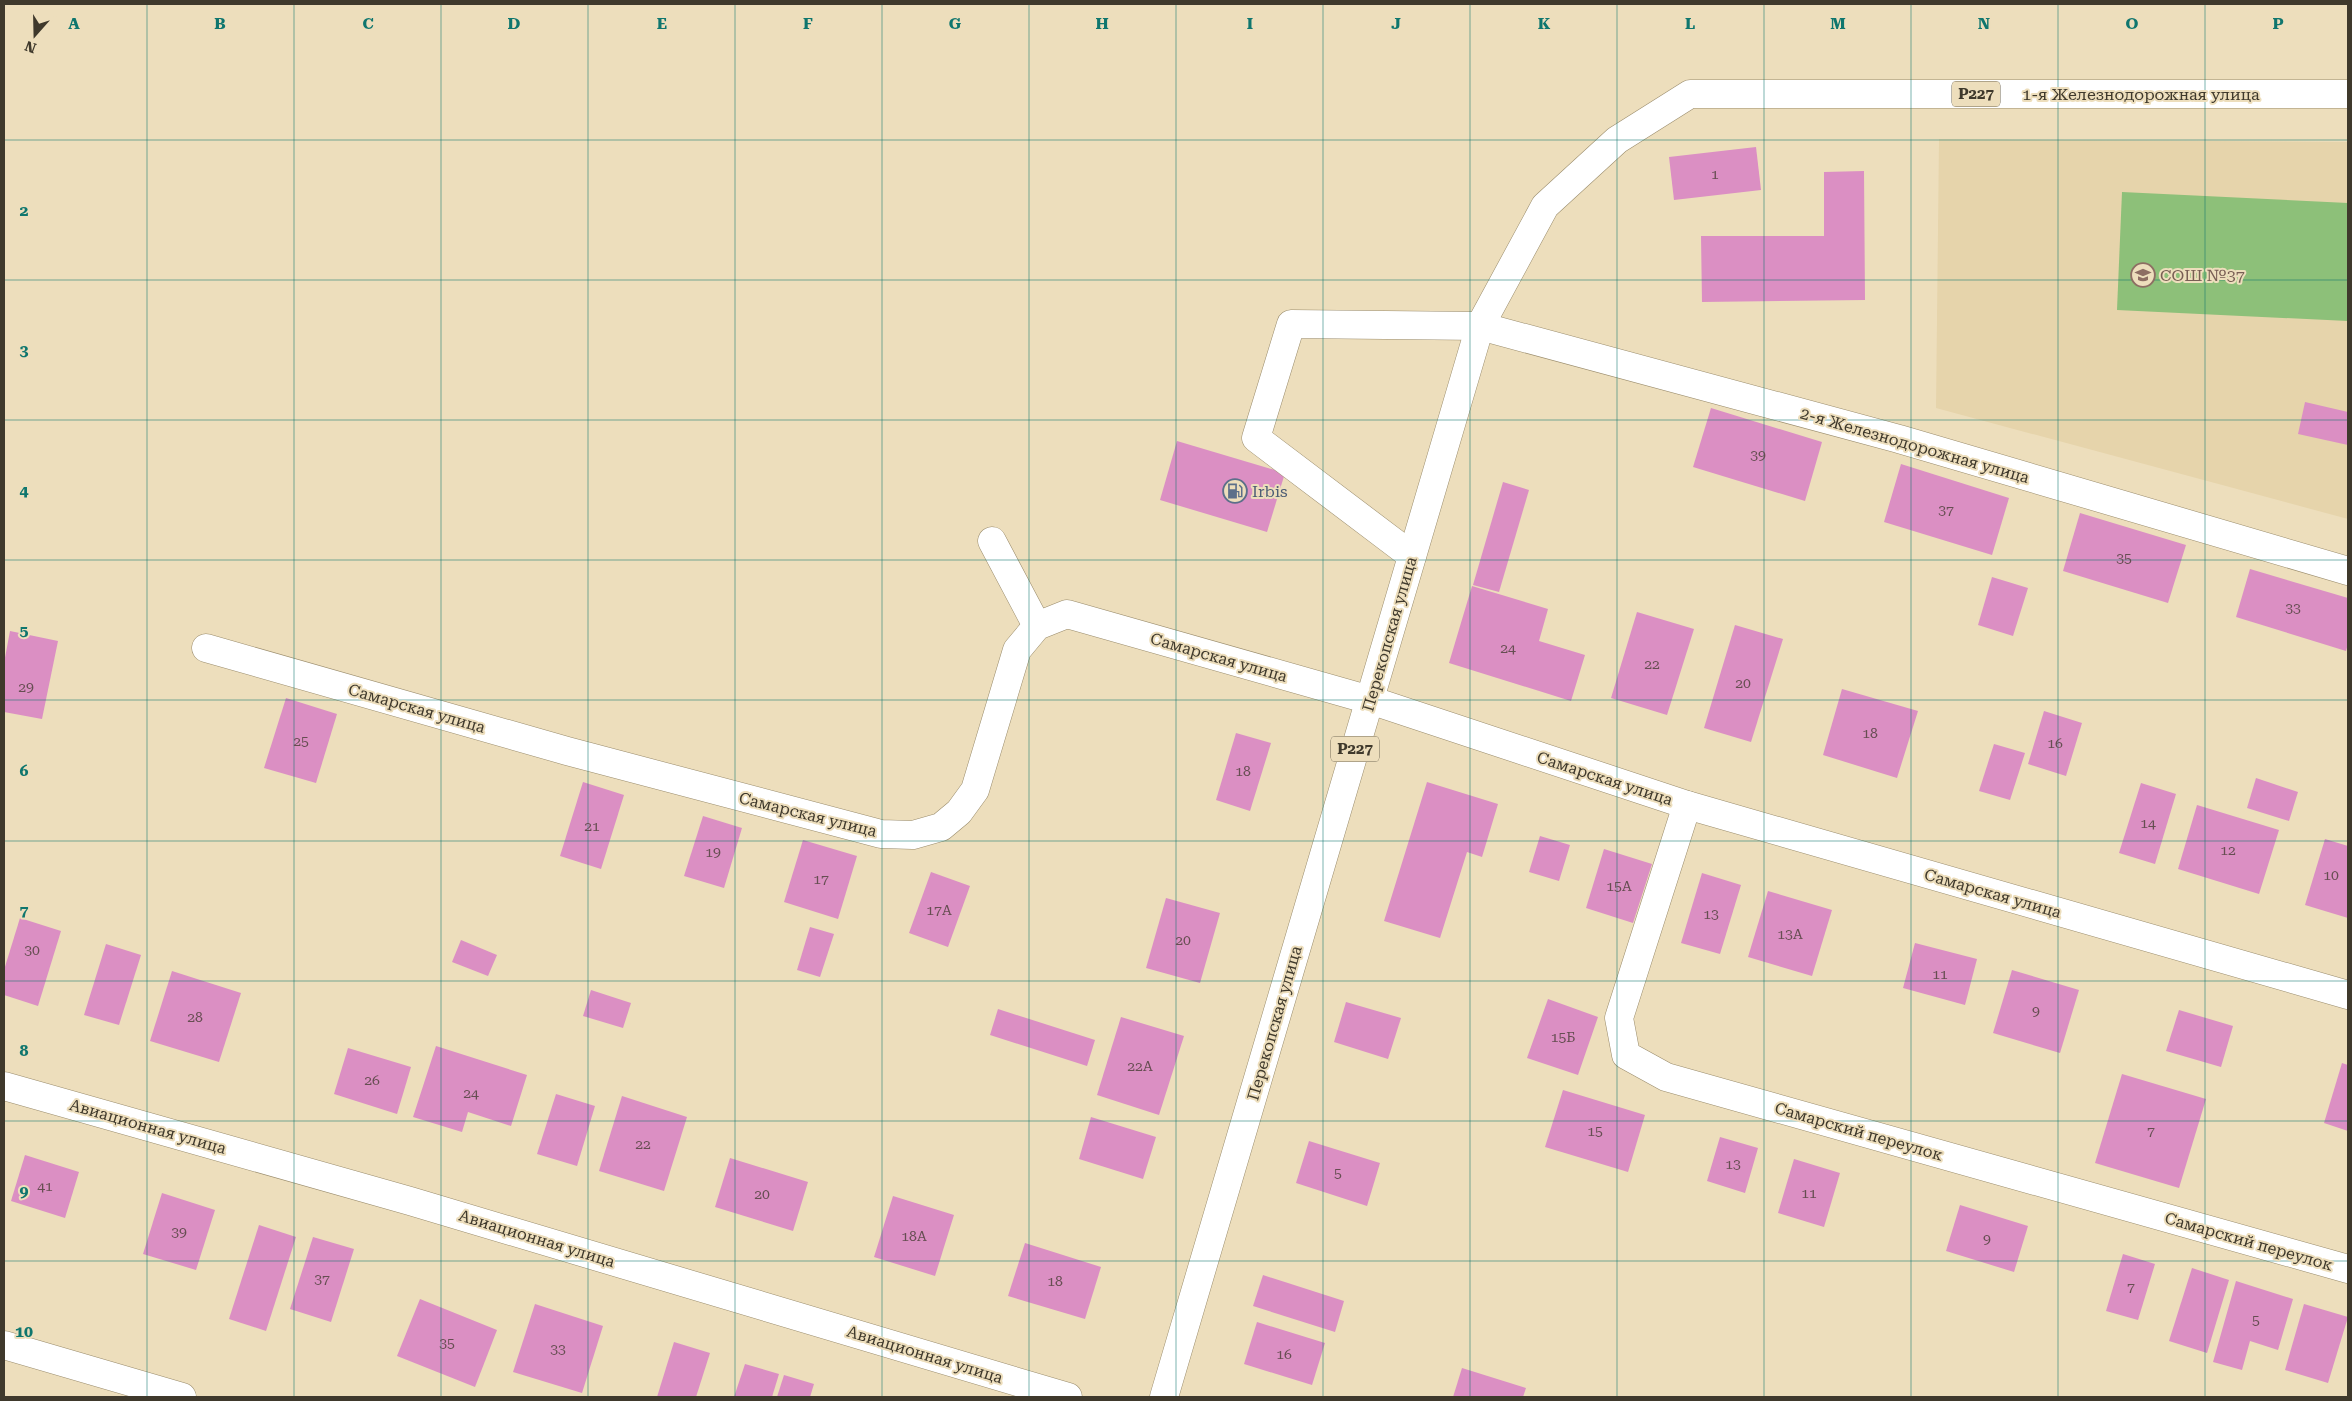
<svg xmlns="http://www.w3.org/2000/svg" width="2352" height="1401" font-family="'Roboto Serif',serif">
<style>
.built{fill:#e6d4ab}
.green{fill:#8dc079}
.building{fill:#db8fc3}
.lines{fill:none;stroke-linecap:round;stroke-linejoin:round}
.minor-casing{stroke:#9a8c6c;stroke-width:29}
.major-casing{stroke:#9a8c6c;stroke-width:29}
.minor{stroke:#fff;stroke-width:28}
.major{stroke:#fff;stroke-width:28}
.grid{fill:none;stroke:#0f766e;stroke-width:1;stroke-opacity:0.55}
.labels{text-anchor:middle;stroke-width:4;stroke-linejoin:round;paint-order:stroke}
.number-label{font-size:14px;fill:#664e52}
.shield{fill:#eddebc;stroke:#736a57;stroke-width:1}
.shield-label{font-size:15px;font-weight:bold;fill:#3f392c}
.street-label{font-size:16px;fill:#3f392c;stroke:#eddebc}
.education-label{font-size:16px;fill:#785e54;stroke:#eddebc;text-anchor:start}
.service-label{font-size:16px;fill:#4e5e75;stroke:#eddebc;text-anchor:start}
.grid-label{font-size:16px;text-anchor:middle;font-weight:bold;fill:#0f766e;stroke:#eddebc;stroke-width:4;stroke-linejoin:round;paint-order:stroke}
</style>
<rect width="100%" height="100%" fill="#eddebc"/>
<polygon class="built" points="1939,139 2348,142 2348,519 1936,408"/>
<polygon class="green" points="2122,192 2348,203 2348,321 2117,310"/>
<g class="building">
<polygon points="1756,147 1761,190 1674,200 1669,157"/>
<polygon points="1864,171 1865,300 1702,302 1701,236 1824,236 1824,172"/>
<polygon points="2305,402 2348,412 2348,445 2298,434"/>
<polygon points="1711,408 1822,442 1805,501 1693,467"/>
<polygon points="1177,441 1285,473 1267,532 1160,500"/>
<polygon points="1901,464 2009,498 1992,555 1884,522"/>
<polygon points="1503,482 1529,490 1499,592 1473,585"/>
<polygon points="2080,513 2186,545 2168,603 2063,571"/>
<polygon points="2250,569 2348,598 2348,644 2346,651 2236,617"/>
<polygon points="1992,577 2028,588 2013,636 1978,625"/>
<polygon points="1472,586 1548,609 1539,641 1585,655 1571,701 1449,663"/>
<polygon points="1637,612 1694,629 1667,715 1611,698"/>
<polygon points="1735,625 1783,639 1751,742 1704,728"/>
<polygon points="10,631 58,641 42,719 4,712 4,663"/>
<polygon points="1842,689 1918,711 1897,778 1823,755"/>
<polygon points="286,698 337,714 316,783 264,768"/>
<polygon points="2044,711 2082,723 2066,776 2028,764"/>
<polygon points="1236,733 1271,743 1250,811 1216,800"/>
<polygon points="1994,744 2025,753 2010,800 1979,791"/>
<polygon points="2256,778 2298,792 2289,821 2247,808"/>
<polygon points="583,782 624,795 601,869 560,856"/>
<polygon points="1427,782 1498,804 1482,857 1467,852 1440,938 1384,921"/>
<polygon points="2141,783 2176,794 2155,864 2119,853"/>
<polygon points="2197,805 2279,830 2259,894 2178,869"/>
<polygon points="703,816 742,828 724,888 684,876"/>
<polygon points="1540,836 1570,845 1559,881 1529,872"/>
<polygon points="2325,839 2348,846 2348,918 2305,905"/>
<polygon points="803,840 857,856 838,919 784,902"/>
<polygon points="1604,849 1652,864 1633,923 1586,908"/>
<polygon points="931,872 970,886 948,947 909,933"/>
<polygon points="1702,873 1741,885 1720,954 1681,943"/>
<polygon points="1768,891 1832,910 1812,976 1748,957"/>
<polygon points="1166,898 1220,913 1200,983 1146,968"/>
<polygon points="20,918 61,931 38,1006 4,995 4,970"/>
<polygon points="810,927 834,934 820,977 797,970"/>
<polygon points="461,940 497,955 488,976 452,962"/>
<polygon points="1915,943 1977,959 1965,1005 1903,988"/>
<polygon points="106,944 141,955 119,1025 84,1015"/>
<polygon points="2012,970 2079,990 2060,1053 1993,1033"/>
<polygon points="172,971 241,993 219,1062 150,1041"/>
<polygon points="591,990 631,1003 623,1028 583,1016"/>
<polygon points="1548,999 1598,1017 1578,1075 1527,1058"/>
<polygon points="1346,1002 1401,1018 1388,1059 1334,1042"/>
<polygon points="998,1009 1095,1040 1087,1066 990,1035"/>
<polygon points="2179,1010 2233,1026 2221,1067 2166,1051"/>
<polygon points="1121,1017 1184,1036 1159,1115 1097,1095"/>
<polygon points="436,1046 527,1075 511,1126 468,1112 462,1132 413,1117"/>
<polygon points="348,1048 411,1067 397,1114 334,1094"/>
<polygon points="2342,1063 2348,1065 2348,1131 2324,1123"/>
<polygon points="2122,1074 2206,1099 2179,1188 2095,1163"/>
<polygon points="1563,1090 1645,1115 1628,1172 1545,1147"/>
<polygon points="556,1094 595,1106 577,1166 537,1154"/>
<polygon points="622,1096 687,1117 664,1191 599,1171"/>
<polygon points="1091,1117 1156,1137 1143,1179 1079,1159"/>
<polygon points="1720,1137 1758,1148 1745,1193 1707,1181"/>
<polygon points="1309,1141 1380,1163 1367,1206 1296,1183"/>
<polygon points="25,1155 79,1172 65,1218 11,1201"/>
<polygon points="730,1158 808,1182 793,1231 715,1207"/>
<polygon points="1794,1159 1840,1173 1824,1227 1778,1213"/>
<polygon points="162,1193 215,1210 196,1270 143,1254"/>
<polygon points="893,1196 954,1215 935,1276 874,1257"/>
<polygon points="1960,1205 2028,1226 2014,1272 1946,1251"/>
<polygon points="259,1225 296,1237 266,1331 229,1319"/>
<polygon points="313,1237 354,1249 331,1322 290,1309"/>
<polygon points="1025,1243 1101,1267 1085,1319 1008,1296"/>
<polygon points="2123,1254 2155,1264 2138,1320 2106,1311"/>
<polygon points="2192,1268 2229,1280 2207,1353 2169,1341"/>
<polygon points="1263,1275 1344,1301 1335,1332 1253,1306"/>
<polygon points="2236,1281 2293,1299 2278,1350 2250,1341 2242,1370 2213,1362"/>
<polygon points="420,1299 497,1330 475,1387 397,1356"/>
<polygon points="535,1304 603,1326 582,1393 513,1372"/>
<polygon points="2304,1304 2348,1317 2328,1383 2285,1370"/>
<polygon points="1257,1322 1325,1343 1312,1385 1244,1364"/>
<polygon points="674,1342 710,1353 696,1397 657,1397"/>
<polygon points="745,1364 779,1374 772,1397 734,1397"/>
<polygon points="1462,1368 1526,1388 1523,1397 1453,1397"/>
<polygon points="784,1375 814,1384 810,1397 777,1397"/>
</g>
<g class="lines">
<g class="minor-casing">
<g id="minor">
<polyline points="992,541 1037,626"/>
<polyline points="1412,556 1256,438 1291,324 1480,326 1899,439 2348,571"/>
<polyline points="206,648 567,751 881,834 913,835 941,827 959,812 975,790 1017,650 1037,626 1067,614 1370,700 1687,805 2348,995"/>
<polyline points="1687,805 1619,1018 1626,1055 1666,1077 2348,1269"/>
<polyline points="4,1086 410,1201 1068,1397"/>
<polyline points="4,1345 182,1397"/>
</g>
</g>
<g class="major-casing">
<polyline id="major" points="1164,1397 1480,326 1545,206 1617,140 1690,94 2348,94"/>
</g>
<use href="#minor" class="minor"/>
<use href="#major" class="major"/>
</g>
<path class="grid" d="M147,4V1397M294,4V1397M441,4V1397M588,4V1397M735,4V1397M882,4V1397M1029,4V1397M1176,4V1397M1323,4V1397M1470,4V1397M1617,4V1397M1764,4V1397M1911,4V1397M2058,4V1397M2205,4V1397M4,140H2348M4,280H2348M4,420H2348M4,560H2348M4,700H2348M4,841H2348M4,981H2348M4,1121H2348M4,1261H2348"/>
<defs>
<g id="school-ring" transform="scale(1.25)"><circle r="9.5" fill="#eddebc" stroke="#8d6e63" stroke-width="1.5"/><path d="M0-5L7-2L0 1L-7-2ZM-4 1L0 2.5L4 1V4Q0 6-4 4Z" fill="#8d6e63"/></g>
<g id="fuel-ring" transform="scale(1.25)"><circle r="9.5" fill="#eddebc" stroke="#5c6f8a" stroke-width="1.5"/><path d="M-5.5-6h7V0h2V4h1.3V-2.5L3-4.5l.8-.8L6-3V5H2.5V1h-1V6h-7ZM-4.2-4.7v3.2H.2V-4.7Z" fill="#5c6f8a"/></g>
</defs>
<g fill-rule="evenodd">
<use href="#school-ring" x="2143" y="275"/>
<use href="#fuel-ring" x="1235" y="491"/>
</g>
<g class="labels">
<g class="number-label">
<text x="1715" y="179">1</text>
<text x="1758" y="460">39</text>
<text x="1946" y="515">37</text>
<text x="2124" y="563">35</text>
<text x="2293" y="613">33</text>
<text x="1508" y="653">24</text>
<text x="1652" y="669">22</text>
<text x="1743" y="688">20</text>
<text x="26" y="692">29</text>
<text x="1870" y="738">18</text>
<text x="301" y="746">25</text>
<text x="2055" y="748">16</text>
<text x="1243" y="776">18</text>
<text x="2148" y="828">14</text>
<text x="592" y="831">21</text>
<text x="2228" y="855">12</text>
<text x="713" y="857">19</text>
<text x="2331" y="880">10</text>
<text x="821" y="884">17</text>
<text x="1619" y="891">15А</text>
<text x="939" y="915">17А</text>
<text x="1711" y="919">13</text>
<text x="1790" y="939">13А</text>
<text x="1183" y="945">20</text>
<text x="32" y="955">30</text>
<text x="1940" y="979">11</text>
<text x="2036" y="1016">9</text>
<text x="195" y="1022">28</text>
<text x="1563" y="1042">15Б</text>
<text x="1140" y="1071">22А</text>
<text x="372" y="1085">26</text>
<text x="471" y="1098">24</text>
<text x="1595" y="1136">15</text>
<text x="2151" y="1136">7</text>
<text x="643" y="1149">22</text>
<text x="1733" y="1169">13</text>
<text x="1338" y="1178">5</text>
<text x="45" y="1191">41</text>
<text x="1809" y="1198">11</text>
<text x="762" y="1199">20</text>
<text x="179" y="1237">39</text>
<text x="914" y="1241">18А</text>
<text x="1987" y="1244">9</text>
<text x="322" y="1284">37</text>
<text x="1055" y="1286">18</text>
<text x="2131" y="1292">7</text>
<text x="2256" y="1325">5</text>
<text x="447" y="1348">35</text>
<text x="558" y="1354">33</text>
<text x="1284" y="1359">16</text>
</g>
<g class="shield">
<rect x="1952" y="81.5" width="48" height="25" rx="4"/>
<rect x="1331" y="736.5" width="48" height="25" rx="4"/>
</g>
<g class="shield-label">
<text x="1976" y="99">Р227</text>
<text x="1355" y="754">Р227</text>
</g>
<g class="street-label">
<text x="2141" y="100">1-я Железнодорожная улица</text>
<text transform="translate(1915 445) rotate(16)" y="6">2-я Железнодорожная улица</text>
<text transform="translate(1389 634) rotate(-74)" y="6">Перекопская улица</text>
<text transform="translate(1219 657) rotate(16)" y="6">Самарская улица</text>
<text transform="translate(417 708) rotate(16)" y="6">Самарская улица</text>
<text transform="translate(1605 778) rotate(18)" y="6">Самарская улица</text>
<text transform="translate(808 814) rotate(14)" y="6">Самарская улица</text>
<text transform="translate(1993 893) rotate(16)" y="6">Самарская улица</text>
<text transform="translate(1274 1023) rotate(-74)" y="6">Перекопская улица</text>
<text transform="translate(148 1126) rotate(16)" y="6">Авиационная улица</text>
<text transform="translate(1859 1131) rotate(16)" y="6">Самарский переулок</text>
<text transform="translate(537 1238) rotate(17)" y="6">Авиационная улица</text>
<text transform="translate(2249 1241) rotate(16)" y="6">Самарский переулок</text>
<text transform="translate(925 1354) rotate(17)" y="6">Авиационная улица</text>
</g>
<g class="education-label">
<text x="2160" y="281">СОШ №37</text>
</g>
<g class="service-label">
<text x="1252" y="497">Irbis</text>
</g>
</g>
<g class="grid-label">
<text x="74" y="29">A</text>
<text x="220" y="29">B</text>
<text x="368" y="29">C</text>
<text x="514" y="29">D</text>
<text x="662" y="29">E</text>
<text x="808" y="29">F</text>
<text x="955" y="29">G</text>
<text x="1102" y="29">H</text>
<text x="1250" y="29">I</text>
<text x="1396" y="29">J</text>
<text x="1544" y="29">K</text>
<text x="1690" y="29">L</text>
<text x="1838" y="29">M</text>
<text x="1984" y="29">N</text>
<text x="2132" y="29">O</text>
<text x="2278" y="29">P</text>
<text x="24" y="216">2</text>
<text x="24" y="356">3</text>
<text x="24" y="496">4</text>
<text x="24" y="636">5</text>
<text x="24" y="776">6</text>
<text x="24" y="916">7</text>
<text x="24" y="1056">8</text>
<text x="24" y="1197">9</text>
<text x="24" y="1337">10</text>
</g>
<rect width="2352" height="1401" fill="none" stroke="#3f392c" stroke-width="10"/>
<g transform="translate(35 35) rotate(200)" stroke="#eddebc" stroke-width="4" paint-order="stroke">
<path d="M0-4L9 19L0 12L-9 19Z" fill="#3f392c"/>
<text y="-8" font-size="14" font-weight="bold" text-anchor="middle" fill="#3f392c">N</text>
</g>
</svg>
